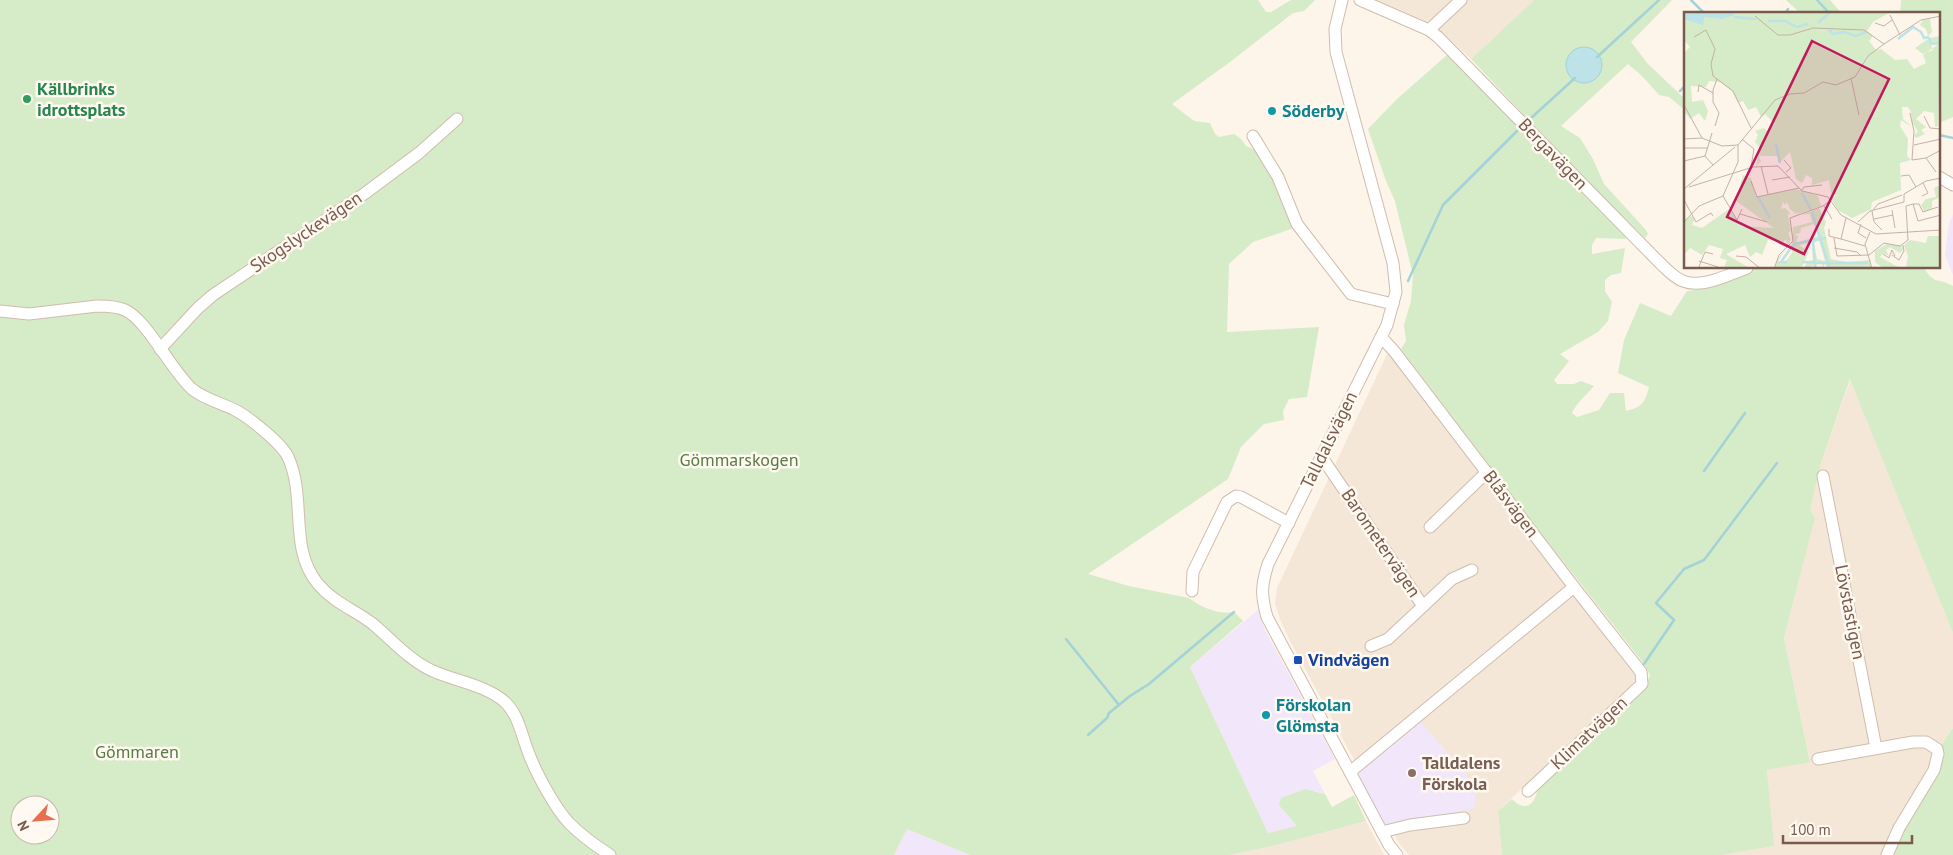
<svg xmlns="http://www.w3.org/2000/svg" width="1953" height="855" font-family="'PT Sans',sans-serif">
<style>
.residential{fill:#f5e7d8}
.education{fill:#f2e6fa}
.green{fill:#d6ebc7;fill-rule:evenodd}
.water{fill:#bde2e7;stroke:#a3d2d9}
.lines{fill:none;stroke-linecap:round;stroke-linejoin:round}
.stream{stroke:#a3d2d9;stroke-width:2.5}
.minor-casing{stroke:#cfbdae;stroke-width:13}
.minor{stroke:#fff;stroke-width:11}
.leisure-dot{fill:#2e9e5b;stroke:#fff9f1;stroke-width:2}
.culture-dot{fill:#0f9aa8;stroke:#fff9f1;stroke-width:2}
.transit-dot{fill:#1a4fb4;stroke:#fff9f1;stroke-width:2}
.education-dot{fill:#8d6e63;stroke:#fff9f1;stroke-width:2}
.labels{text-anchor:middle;stroke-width:5;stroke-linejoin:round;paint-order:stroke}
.leisure-label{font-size:18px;font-weight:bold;fill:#27864d;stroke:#fff9f1;text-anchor:start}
.culture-label{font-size:18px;font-weight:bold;fill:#0d838f;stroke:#fff9f1;text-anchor:start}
.street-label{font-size:18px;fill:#785b4c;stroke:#fff9f1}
.park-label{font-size:18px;fill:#557e43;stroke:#fff9f1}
.transit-label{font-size:18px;font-weight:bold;fill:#164399;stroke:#fff9f1;text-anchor:start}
.education-label{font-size:18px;font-weight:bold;fill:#785e54;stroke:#fff9f1;text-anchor:start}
.inset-river{fill:none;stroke:#bde2e7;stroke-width:2.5}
.inset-road{fill:none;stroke:#c4b2a6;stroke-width:1}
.view{fill:#c2185b;fill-opacity:0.15;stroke:#c2185b;stroke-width:2.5}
.inset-edge{fill:none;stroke:#785b4c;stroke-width:2.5}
</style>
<rect width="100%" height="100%" fill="#fdf5ea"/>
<g class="residential">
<polygon points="1375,0 1534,0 1471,59 1438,29 1425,21"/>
<polygon points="1388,352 1638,675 1636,683 1498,811 1502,855 1409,855 1400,845 1290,641 1280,619 1275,604 1277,588"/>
<polygon points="1851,378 1953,633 1953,728 1938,750 1887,855 1722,855 1773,846 1767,770 1810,761 1784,638 1815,518 1810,510 1821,463"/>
<polygon points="1366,821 1384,855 1230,855 1277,845"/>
</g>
<g class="education">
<polygon points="1953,215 1953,275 1945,255 1949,223"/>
<polygon points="1259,609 1265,630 1335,759 1313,771 1325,794 1315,791 1280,805 1297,826 1268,833 1190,667"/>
<polygon points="1419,720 1464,771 1475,793 1475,808 1393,826 1385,825 1358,775 1363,766"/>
<polygon points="907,829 970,855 894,855"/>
</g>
<g class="green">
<path d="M0,0H1258L1266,12H1271L1291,0H1315L1304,11L1293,13L1230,62L1172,104L1194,121L1210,123L1215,134L1219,137L1234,134L1241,139L1246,146L1257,151L1269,165L1294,228L1253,242L1229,264L1227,332L1319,327L1307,397L1289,399L1283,411L1284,420L1264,424L1241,447L1228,479L1088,574L1129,586L1189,598C1200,607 1219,615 1234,612L1243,621L1190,667L1268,833L1297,826L1279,805L1281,798L1305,789L1325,794L1332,807L1354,795L1366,821L1277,845L1230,855H970L907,829L894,855H0ZM20,805H50V835H20Z"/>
<polygon points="1534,0 1672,0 1631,42 1648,64 1685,99 1685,110 1669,97 1659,95 1642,76 1628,64 1561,126 1580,138 1593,159 1604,184 1646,230 1648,234 1645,238 1579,173 1471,59"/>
<polygon points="1786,0 1830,0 1842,14 1801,14"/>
<polygon points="1901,0 1953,0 1953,117 1939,123 1939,14 1900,14"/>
<path d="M1447,55H1451L1627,239L1596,238L1592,245V254L1625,248L1621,273L1611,275L1605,280V291L1612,302L1608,321L1598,332L1560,354L1569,361L1554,380L1557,384H1574L1581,381L1594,386C1587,395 1577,402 1572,413L1577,417L1599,410L1610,393H1624L1626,411C1642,407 1645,403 1649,387L1618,373L1624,340L1640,303L1671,316L1687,291C1709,288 1738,282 1755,268H1924C1935,286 1938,277 1953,286V633L1850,379L1821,463L1810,510L1815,518L1784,638L1810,762L1767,770L1774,846L1722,855H1502L1498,811L1512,799C1527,814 1536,803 1538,786L1647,683L1650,675L1644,664L1525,513L1401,349L1406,341L1404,325L1411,301L1413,275L1395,201L1386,181L1368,129L1397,99Z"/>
<polygon points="1953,728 1953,855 1887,855 1938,750"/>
</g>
<circle class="water" cx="1584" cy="65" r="18"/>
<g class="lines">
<g class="stream">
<polyline points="1691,0 1705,14"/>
<polyline points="1817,0 1830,14"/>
<polyline points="1785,14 1788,9"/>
<polyline points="1597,57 1659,0"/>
<polyline points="1680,91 1686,85"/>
<polyline points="1530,119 1575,78"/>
<polyline points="1939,135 1953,138"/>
<polyline points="1408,281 1443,205 1522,126"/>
<polyline points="1704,471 1745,413"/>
<polyline points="1066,639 1119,705"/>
<polyline points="1644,664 1674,620 1656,603 1684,569 1704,560 1777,463"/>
<polyline points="1088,735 1107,718 1109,713 1130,696 1149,684 1234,612"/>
</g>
<g class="minor-casing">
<g id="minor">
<path d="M1342,0L1335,29L1336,52L1393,263L1396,292L1387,325L1268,564C1261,586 1261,595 1267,617L1389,845L1397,855"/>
<path d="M1360,0L1429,30L1438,37L1654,257C1677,280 1685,290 1718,279C1728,275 1738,272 1747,268"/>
<polyline points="1429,30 1461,0"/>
<polyline points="1253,136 1278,177 1297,224 1351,294 1393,304"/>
<polyline points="1939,177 1953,185"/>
<path d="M0,311L29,314L97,306C106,306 116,306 125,310C147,320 171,370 192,389C204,399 221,403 235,410C249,417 282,444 288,457C307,498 288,548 318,584C334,603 355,610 373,624C392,640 410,661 433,671C455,681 489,686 506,703C519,716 522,737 529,754C536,773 555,808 569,823C581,835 596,846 610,855"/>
<polyline points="1381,337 1394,351 1574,587 1641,672 1642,684 1528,791"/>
<polyline points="160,349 198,308 213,295 364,194 419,153 457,119"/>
<polyline points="1321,456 1423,606"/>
<polyline points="1823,476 1876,748"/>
<polyline points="1430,527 1487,472"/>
<polyline points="1192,591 1193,572 1227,502 1236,496 1241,497 1289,523"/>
<polyline points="1371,646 1388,639 1452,579 1472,570"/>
<polyline points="1818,759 1913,742 1926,742 1937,749 1938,754 1934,770 1899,828 1887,855"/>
<polyline points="1350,772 1574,587"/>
<polyline points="1382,832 1410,825 1464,818"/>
</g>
</g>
<use href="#minor" class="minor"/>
</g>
<circle class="leisure-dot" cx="27" cy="99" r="5"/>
<g class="culture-dot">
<circle cx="1272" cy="111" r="5"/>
<circle cx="1266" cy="715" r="5"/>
</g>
<rect class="transit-dot" x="1293" y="655" width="10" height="10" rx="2.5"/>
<circle class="education-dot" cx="1412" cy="773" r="5"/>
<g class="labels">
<g class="leisure-label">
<text x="37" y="95">Källbrinks<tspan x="37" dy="21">idrottsplats</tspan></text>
</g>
<g class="culture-label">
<text x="1282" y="117">Söderby</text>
<text x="1276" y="711">Förskolan<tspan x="1276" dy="21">Glömsta</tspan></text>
</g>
<g class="street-label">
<text transform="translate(1553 154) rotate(46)" y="6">Bergavägen</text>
<text transform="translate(306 232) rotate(-34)" y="6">Skogslyckevägen</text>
<text transform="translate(1329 440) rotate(-64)" y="6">Talldalsvägen</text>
<text transform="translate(1511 504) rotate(53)" y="6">Blåsvägen</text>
<text transform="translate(1381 543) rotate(56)" y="6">Barometervägen</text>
<text transform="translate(1850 612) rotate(79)" y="6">Lövstastigen</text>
<text transform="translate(1589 733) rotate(-43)" y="6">Klimatvägen</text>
</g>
<g class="park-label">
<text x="739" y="466">Gömmarskogen</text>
<text x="137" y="758">Gömmaren</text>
</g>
<g class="transit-label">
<text x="1308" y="666">Vindvägen</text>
</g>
<g class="education-label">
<text x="1422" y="769">Talldalens<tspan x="1422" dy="21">Förskola</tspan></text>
</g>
</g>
<g transform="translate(1684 12)">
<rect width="256" height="256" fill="#fdf5ea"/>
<path d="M0,0H207L189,10L183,19L189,24L185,29L192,38L197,37L211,48L223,47L230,57L242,51L239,43L256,31L254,114L251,115L250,101L240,99L232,107L242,115L237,118L241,122L232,126L230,123L234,120L228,110L227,100L224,95H218L219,107L228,115L217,108L216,114L224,127L223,144L227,148L216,151L217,178L188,190L187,197L168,206L154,198L148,188L152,183L149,180L148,186L145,168L128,173V166L122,163L118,171L112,167L106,140L95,151L93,144H75L77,149L72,154L76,136L71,130L74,123L71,119L80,116L83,119L91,112L81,102L77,105L72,95L64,98L59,89L54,91L48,79L36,70L25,69L22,75L7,74L8,90L19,88L24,99L21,109L15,101L6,107L0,99V41L6,35L0,28ZM246,7L248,20L244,24L242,17L236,13L239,8ZM256,24V30L247,32L249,38L239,42L231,36L244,27L247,31L246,26ZM59,163L67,166L72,185L112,177L134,184L137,194L113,202L114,199L112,202L106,197L103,190L101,193L99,190L97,197L101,196L106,201L104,203L107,219L104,221L107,228L103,232L102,227L99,230L84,228L78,243L72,240L66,245L61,233L42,242L65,256H40L43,248L36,246L39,237L25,233L18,243L6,236L0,243V210L7,204L11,206L8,213L18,216L45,197L58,214L90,216L52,189ZM256,173V185L248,189V197L240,199L237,193L242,187L252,185L250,176ZM135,196L142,210L140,216L147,247L163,250L187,248V256H145L140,252V256L136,251V256L135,251L131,256L129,252L127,256H120L124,249L130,248L128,230L115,233L125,240L117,256L91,257L93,248L102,237L94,249H102L108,241L109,215L128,210L126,202L118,203ZM130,212L134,224L112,231L114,225L111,222L116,221L117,216ZM135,228L141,249L133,247L130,231ZM244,224H256V256H222L224,244L220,233L226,228L242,231ZM203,232L218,234L219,238L216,241L206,235L202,238L205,244L199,241L196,245L216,256H199L191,250V239Z" fill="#d6ebc7" fill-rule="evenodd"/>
<path d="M0,0H47L51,3L38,7L20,5L19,13L0,7Z" fill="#bde2e7"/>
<path class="inset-river" d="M50,5L72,7M84,9H101L113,15L124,12M134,11L146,0M145,17L149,22L160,20L172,24L182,20M245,26L247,32L257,31M214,27L229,15L237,20L240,26L245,25M92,132L96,151M118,181L127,198M74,185L86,206M128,200L144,251H184M129,230L131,257M109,232L142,226M103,250H97L109,233M118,250L144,251L145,257"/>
<path class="inset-road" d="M206,3L216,23M71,4L94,23H106L129,16L180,18L200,32M191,11L200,14L208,8M10,25L22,18L31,37L27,52L29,64L49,79L67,116M0,58V75M167,66L175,103M14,80L15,73L29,81M0,93L18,126M226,101L230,119L228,148L242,146L257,138M240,104L246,116L257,117M31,114L35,101L29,90V78L33,67M28,121L21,144L29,153M0,127L18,126L38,134L54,133M59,128L70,137L67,155M54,133L91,88L106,82L120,81L139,70L152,73L171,65L184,44L200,32L237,8L257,4M230,133L257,127M0,136H24M242,146L252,160M100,148L107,156L102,160M0,149L21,144M77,154L84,182M217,164L225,163L232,175M88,168L106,165M67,169L73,185L115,176M5,175L69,155L94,154L118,179L144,185L157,203L192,222L257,218M0,177L51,135M117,179L120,175L138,173M39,184L53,208L58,197M238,184L244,181L239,171M0,188L12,210L27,201L29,204M229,192H235L239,200L254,195M140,194L148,207M189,198L194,192L218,183M208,198L211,216M188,199L190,210L198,218M56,202L83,210M162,206L157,227L181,234M190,207L209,203M0,210L15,194L39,184L54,150V133M174,210L186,199L220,190V182L242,169L257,166M177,212L174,221L182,226M145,217V224L157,227M186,220L181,232L188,257M150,226L153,244L185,243L200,231L216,234L224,228L222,194L229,192L234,209L257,203M150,236L173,240L177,244M199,242L205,246L208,238L211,244M208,243L215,248L220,239L219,233M52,244L62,245L77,257M15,249L34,255M14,257L21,240L29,242M90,257L95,243L109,229L106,206L139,194L147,188"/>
<path class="view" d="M128,29L205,67L120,242L43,205Z"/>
<rect width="256" height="256" class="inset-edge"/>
</g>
<g transform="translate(35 820) rotate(244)"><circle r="24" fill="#fff9f1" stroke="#c9baaf"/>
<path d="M0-4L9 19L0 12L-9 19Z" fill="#e76f4f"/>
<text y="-8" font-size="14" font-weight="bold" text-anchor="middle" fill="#785b4c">N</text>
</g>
<path d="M1783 835v8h129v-8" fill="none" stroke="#785b4c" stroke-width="2.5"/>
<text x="1790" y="835" font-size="15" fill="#785b4c" stroke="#fff9f1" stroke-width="4" paint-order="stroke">100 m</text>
</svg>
